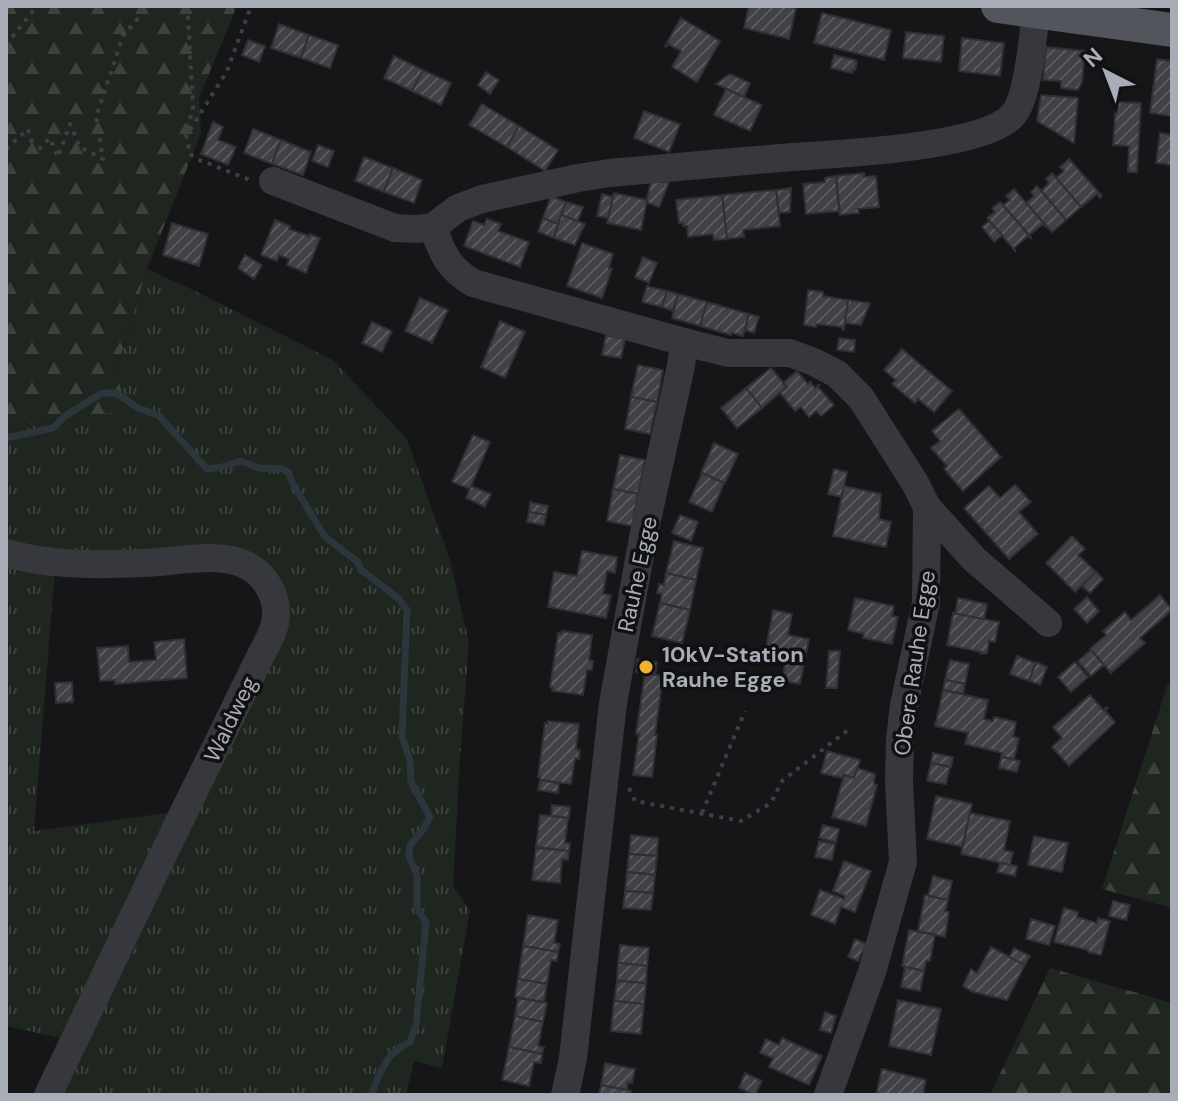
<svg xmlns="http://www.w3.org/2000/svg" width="1178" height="1101" font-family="'DM Sans',sans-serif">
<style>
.grass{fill:url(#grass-tufts)}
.forest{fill:url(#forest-firs)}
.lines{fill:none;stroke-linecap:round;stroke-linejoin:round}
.stream{stroke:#2c353c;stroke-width:7}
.building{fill:url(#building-hatch);stroke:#303034;stroke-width:2}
.path{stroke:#3d3f44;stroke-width:4;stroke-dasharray:4 6;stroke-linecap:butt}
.minor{stroke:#37383d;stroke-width:28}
.major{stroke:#53555c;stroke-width:34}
.poi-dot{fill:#f2b134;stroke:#111113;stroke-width:3}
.labels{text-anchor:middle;stroke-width:7;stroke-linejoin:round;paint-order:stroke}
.street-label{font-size:22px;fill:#a8adb8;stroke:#111113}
.poi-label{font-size:22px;font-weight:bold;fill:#a8adb8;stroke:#111113;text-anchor:start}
</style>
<defs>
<pattern id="grass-tufts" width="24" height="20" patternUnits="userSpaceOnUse" patternTransform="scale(2)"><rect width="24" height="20" fill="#1e261f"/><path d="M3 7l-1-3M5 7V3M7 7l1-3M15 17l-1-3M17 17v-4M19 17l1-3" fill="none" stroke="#3c433d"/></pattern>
<pattern id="forest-firs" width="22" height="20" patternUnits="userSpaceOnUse" patternTransform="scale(2)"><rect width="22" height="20" fill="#1e261f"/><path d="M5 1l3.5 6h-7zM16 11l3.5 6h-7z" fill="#3c433d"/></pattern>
<pattern id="building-hatch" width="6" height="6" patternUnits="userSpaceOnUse" patternTransform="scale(2)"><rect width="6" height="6" fill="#404145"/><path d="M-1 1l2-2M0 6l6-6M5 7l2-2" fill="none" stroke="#595a5e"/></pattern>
</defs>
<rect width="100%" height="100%" fill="#161618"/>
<g class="grass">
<polygon points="147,269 193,290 333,360 407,439 450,560 469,643 460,758 453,886 470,910 442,1068 414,1061 406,1095 56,1095 251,695 270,567 58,554 6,545 6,424 10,427 126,410 116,373"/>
<polygon points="6,560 55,569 34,831 175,812 60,1038 6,1026"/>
</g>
<g class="forest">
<polygon points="6,6 237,6 199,98 201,133 147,269 116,372 127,410 10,427 6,424"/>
<polygon points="1168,683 1172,684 1172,908 1102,889"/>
<polygon points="1050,968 1172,1003 1172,1095 990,1095"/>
</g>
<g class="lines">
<path class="stream" d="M6,438L53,428L65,416L102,393H116L138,408L159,416L207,469L222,467L241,461L259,468L283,469L288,472L294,486L325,537L358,562L360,569L398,598L407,610L402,736L410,761L411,782L430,817L423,830L410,845L409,856L417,875V908L426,923L416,1025L410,1042C385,1054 381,1071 371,1095"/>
</g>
<g class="building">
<polygon points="749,6 787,6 796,8 789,39 744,28"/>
<polygon points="822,13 891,30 884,60 814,43"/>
<polygon points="681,18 720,41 697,82 672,67 681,51 668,44 666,47 665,46"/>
<polygon points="279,24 309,35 301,58 271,48"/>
<polygon points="906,32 944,36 941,62 903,58"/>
<polygon points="309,35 338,45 330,68 301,58"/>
<polygon points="962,38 1004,43 1000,76 959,71"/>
<polygon points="248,40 265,46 259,62 242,55"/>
<polygon points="1046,47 1085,51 1082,82 1078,90 1061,88 1061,81 1043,80"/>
<polygon points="834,55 855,60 857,62 855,70 852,70 852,73 831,68"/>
<polygon points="394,56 423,70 412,91 384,78"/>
<polygon points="1157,59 1172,61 1172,116 1150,113"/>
<polygon points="423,70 451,83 441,105 412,91"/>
<polygon points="486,72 499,80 490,94 478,85"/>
<polygon points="730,74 750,83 744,97 716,84"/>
<polygon points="726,89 762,105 750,131 714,115"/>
<polygon points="1041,95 1078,98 1074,143 1037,121"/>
<polygon points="1116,102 1141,103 1137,172 1128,172 1129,146 1113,145"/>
<polygon points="482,104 519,126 507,147 469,125"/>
<polygon points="644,111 680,124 669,152 634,138"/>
<polygon points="213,122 223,127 218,140 236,147 228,165 201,154"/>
<polygon points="519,126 558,150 545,171 507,147"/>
<polygon points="253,129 281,140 272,164 244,153"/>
<polygon points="1160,133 1172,135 1172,165 1156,163"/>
<polygon points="281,140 311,152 303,175 272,164"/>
<polygon points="318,145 334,151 328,167 312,161"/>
<polygon points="364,157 393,168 384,192 355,181"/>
<polygon points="1069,159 1102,196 1100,198 1097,194 1081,207 1056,178 1064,171 1060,167"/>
<polygon points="393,168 422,180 414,203 384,192"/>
<polygon points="864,173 864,177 876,176 879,207 858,209 859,213 840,215 836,176"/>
<polygon points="1052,173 1081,207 1066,220 1041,191 1049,183 1046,179"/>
<polygon points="836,176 839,211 806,214 803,184 825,182 825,178"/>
<polygon points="651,182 669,182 659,207 646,202"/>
<polygon points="1037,186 1066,220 1052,232 1026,203 1034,196 1031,192"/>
<polygon points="791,188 790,212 779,213 776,190"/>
<polygon points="1014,189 1047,227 1046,227 1043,224 1029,235 1003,205 1010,200 1006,196"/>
<polygon points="776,190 780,226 743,230 744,237 727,239 722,195"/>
<polygon points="614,193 647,200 641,230 607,223"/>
<polygon points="602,194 613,197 608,218 597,216"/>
<polygon points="722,195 727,239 714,240 713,234 688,237 687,226 683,226 683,223 679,223 676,200"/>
<polygon points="551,196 566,202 558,224 543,218"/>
<polygon points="566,202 583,207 578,221 561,215"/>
<polygon points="1000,202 1032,239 1028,236 1014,248 1016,252 987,218 995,212 992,208"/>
<polygon points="561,215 585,224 575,245 554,238"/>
<polygon points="543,218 558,224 554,238 538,232"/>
<polygon points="487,219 501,224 498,231 529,242 520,267 464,246 473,221 484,225"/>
<polygon points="275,220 290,226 289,229 309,236 310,234 320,238 306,273 287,265 289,259 279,255 277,261 261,255"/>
<polygon points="989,221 1002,235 994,242 982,227"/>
<polygon points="172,223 208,234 199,266 163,255"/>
<polygon points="582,243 613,254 609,268 612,269 602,298 567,286"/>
<polygon points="245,255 262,265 254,279 238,268"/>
<polygon points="643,257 657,263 649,283 635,277"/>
<polygon points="647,286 667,291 662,307 642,302"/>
<polygon points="808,290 823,292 823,296 848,300 844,330 842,329 842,327 816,324 816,327 804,325"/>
<polygon points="667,291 678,294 673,311 662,307"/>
<polygon points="678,294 707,302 700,326 672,318"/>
<polygon points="420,298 448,310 432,343 405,331"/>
<polygon points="848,300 870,303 861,325 845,323"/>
<polygon points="707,302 749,314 743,336 732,333 731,335 700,326"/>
<polygon points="749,314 759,317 754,333 745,330"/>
<polygon points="500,321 525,332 505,378 481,367"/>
<polygon points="372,322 392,331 382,352 362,343"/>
<polygon points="606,335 625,339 621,358 602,355"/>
<polygon points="839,338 855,340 854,352 837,350"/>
<polygon points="902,349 952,391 934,412 918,399 915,403 892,384 896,380 884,370"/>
<polygon points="638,365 663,370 657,402 631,397"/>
<polygon points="771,368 787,387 762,408 746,388"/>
<polygon points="797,371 808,384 810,382 815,388 820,384 818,387 834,405 821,416 816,411 809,417 801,407 795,411 780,393 787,387 783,383"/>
<polygon points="746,388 762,408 737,428 721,408"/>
<polygon points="631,397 657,402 650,434 625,429"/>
<polygon points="959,409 1001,457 963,491 944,469 947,466 931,448 940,441 932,431"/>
<polygon points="473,435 490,442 470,489 452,482"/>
<polygon points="714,443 738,454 725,483 701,473"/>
<polygon points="620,455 645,460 638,494 613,489"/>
<polygon points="834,469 847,472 842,497 828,494"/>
<polygon points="702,473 724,483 712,512 689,502"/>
<polygon points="1015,485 1031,502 1019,512 1038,534 1009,559 964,508 989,486 1000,498"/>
<polygon points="471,486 491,494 485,507 466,498"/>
<polygon points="844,486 881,494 879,519 891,522 886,547 833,536"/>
<polygon points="613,489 638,494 632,526 607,521"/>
<polygon points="530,502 548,506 546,515 529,512"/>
<polygon points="529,512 546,515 544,525 527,522"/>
<polygon points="680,515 698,522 691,541 672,533"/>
<polygon points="1072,536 1085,549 1078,555 1096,572 1075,592 1046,563"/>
<polygon points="674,541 703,548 696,580 666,573"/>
<polygon points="582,551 617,557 615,573 607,571 603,594 611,595 606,618 548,607 554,572 577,576"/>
<polygon points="1096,572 1103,579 1090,593 1082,586"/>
<polygon points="666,573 696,580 690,610 660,603 662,594 657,593 659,584 664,585"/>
<polygon points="1160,595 1172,610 1140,638 1145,643 1111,673 1090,649 1106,635 1103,631 1125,612 1131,620"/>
<polygon points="1087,597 1099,611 1087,623 1074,609"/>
<polygon points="855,598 894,606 892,616 898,617 892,644 863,638 864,634 848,630"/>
<polygon points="958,598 987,604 984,620 955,614"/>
<polygon points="660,603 690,610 682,643 652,636"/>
<polygon points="773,610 792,614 788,635 809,639 800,684 782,681 786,658 765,654"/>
<polygon points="953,613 999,622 995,642 989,641 987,653 980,654 981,652 947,645"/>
<polygon points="562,631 592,635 589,660 593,661 592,670 587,670 583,695 552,691 553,688 550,687 558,633 561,634"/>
<polygon points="184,639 187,678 115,684 115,680 100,681 97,648 128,646 129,662 156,660 154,642"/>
<polygon points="1091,650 1104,665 1091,676 1078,661"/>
<polygon points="829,651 840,651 837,688 826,688"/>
<polygon points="1017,656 1036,663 1029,681 1010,674"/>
<polygon points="637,659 657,662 655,675 636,672"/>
<polygon points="950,660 969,664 965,684 945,680"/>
<polygon points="1036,662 1047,667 1040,685 1029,681"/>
<polygon points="1075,662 1088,677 1071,692 1058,677"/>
<polygon points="645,673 663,676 655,735 657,735 652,777 633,775 639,734 636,734"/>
<polygon points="945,680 965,684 963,694 943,690"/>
<polygon points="72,682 73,702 56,703 55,683"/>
<polygon points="943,690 988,700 984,719 993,721 994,717 1016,722 1013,737 1019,738 1014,759 1001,757 1002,753 965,744 968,733 935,726"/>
<polygon points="1090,695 1103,710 1107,707 1108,708 1105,711 1115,722 1069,766 1052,747 1062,738 1053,727"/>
<polygon points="548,721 579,724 576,749 580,750 579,759 575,758 571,784 540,780 540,777 538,777 545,723 548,724"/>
<polygon points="827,751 860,760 854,778 844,775 842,778 821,773"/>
<polygon points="933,753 953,757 951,767 931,763"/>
<polygon points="1001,757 1020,761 1017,772 999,768"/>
<polygon points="931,763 950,767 946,784 927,781"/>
<polygon points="857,768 875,774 874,784 877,785 866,826 832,817 844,775 854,778"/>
<polygon points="540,780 559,783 558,793 538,790"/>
<polygon points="936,796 972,804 963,847 927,839"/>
<polygon points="552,805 570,807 569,818 551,816"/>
<polygon points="970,813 1010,821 1004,850 1013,852 1010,865 961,854"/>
<polygon points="540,815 568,818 565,843 570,843 569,851 536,847"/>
<polygon points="823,825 839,829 836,842 819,838"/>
<polygon points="631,835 658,838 657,856 629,854"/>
<polygon points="1034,836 1068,843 1062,872 1028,865"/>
<polygon points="819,841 835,844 832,860 815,857"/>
<polygon points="536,848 569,851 568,860 562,859 560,883 532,880"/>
<polygon points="629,854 657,856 655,875 627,872"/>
<polygon points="844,861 871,871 855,912 841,907 835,924 811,915 820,890 844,899 845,896 833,891"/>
<polygon points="1000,863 1017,866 1015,876 997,872"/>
<polygon points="627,872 655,875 653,893 625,891"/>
<polygon points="933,876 952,881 948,900 928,896"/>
<polygon points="625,891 653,893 651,910 623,908"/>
<polygon points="925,895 948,900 945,911 949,912 945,937 918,931"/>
<polygon points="1113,901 1130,905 1126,920 1109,916"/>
<polygon points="1064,908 1078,912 1077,917 1097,923 1098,918 1110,921 1101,955 1088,952 1088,950 1054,942"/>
<polygon points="528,915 558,920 554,943 560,944 558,952 523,946"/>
<polygon points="1031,919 1055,926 1049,945 1026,939"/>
<polygon points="909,930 935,935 930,961 926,961 924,971 902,966"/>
<polygon points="855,939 866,944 858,961 848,957"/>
<polygon points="620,945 649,948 647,966 618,963"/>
<polygon points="523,946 558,952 557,961 551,960 547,984 518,979"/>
<polygon points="991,947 1025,965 1007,1000 973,992 963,986 971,969 977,973"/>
<polygon points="1014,948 1030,956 1025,965 1009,957"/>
<polygon points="618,963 647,966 646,983 617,981"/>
<polygon points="905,967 924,971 920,991 901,987"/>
<polygon points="518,979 547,984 544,1002 515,997"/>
<polygon points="617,981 646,983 644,1004 614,1001"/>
<polygon points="518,998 547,1003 543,1022 515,1016"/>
<polygon points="898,1000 941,1009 931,1055 889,1046"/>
<polygon points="614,1001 644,1004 641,1034 611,1031"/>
<polygon points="825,1012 836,1016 831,1033 820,1030"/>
<polygon points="515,1016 543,1022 538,1046 544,1047 542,1054 509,1047"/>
<polygon points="782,1038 822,1056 809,1085 769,1067 773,1058 760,1053 766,1039 779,1045"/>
<polygon points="509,1047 542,1054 541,1063 534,1062 529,1086 502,1080"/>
<polygon points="605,1063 635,1069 632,1083 628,1082 627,1090 601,1085"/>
<polygon points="882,1069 926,1080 923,1095 876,1095"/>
<polygon points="745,1073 762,1081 755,1095 739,1088"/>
<polygon points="601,1085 631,1091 630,1095 599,1095"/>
</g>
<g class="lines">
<g class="path">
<polyline points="185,6 188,16 193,108 186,135 190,154 197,159 250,180"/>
<polyline points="6,45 37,6"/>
<polyline points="190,130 227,71 251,6"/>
<polyline points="6,149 28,129 35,153 50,138 58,157 70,124 80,147 103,159 96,117 123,36 139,17 140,6"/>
<polyline points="629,788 635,801 741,821 771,803 782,781 848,730"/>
<polyline points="702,813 745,711"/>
</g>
<g class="minor">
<path d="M273,181L395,228L417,229L433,227L458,208L482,199L578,178L609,173C666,168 723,163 780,158C829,154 981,149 1012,116C1029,99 1033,35 1036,10"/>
<path d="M433,227C442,253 448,268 473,283L684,342L728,353H790L814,362L837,374L861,398L915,483L927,507L926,602L904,705L900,739L899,782L903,862L872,972L828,1095"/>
<polyline points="927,507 974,559 1048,623"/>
<path d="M6,553C51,566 98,565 144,563C174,562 219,551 246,565C263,573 277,594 276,614C276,630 266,645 259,659C244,690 229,720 214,751C157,865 103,981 48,1095"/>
<polyline points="565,1095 573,1058 613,703 643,538 681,366 684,342"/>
</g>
<polyline class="major" points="998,6 1172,30"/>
</g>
<circle class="poi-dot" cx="646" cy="667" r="8"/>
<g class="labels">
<g class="street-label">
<text transform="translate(637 574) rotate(-78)" y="8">Rauhe Egge</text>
<text transform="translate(914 663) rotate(-82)" y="8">Obere Rauhe Egge</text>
<text transform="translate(230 719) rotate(-64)" y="8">Waldweg</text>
</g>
<g class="poi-label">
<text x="662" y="662">10kV-Station<tspan x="662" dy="25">Rauhe Egge</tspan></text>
</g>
</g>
<rect width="1178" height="1101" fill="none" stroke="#a8adb8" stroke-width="16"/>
<g transform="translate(1106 72) rotate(318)" stroke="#111113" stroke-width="6" paint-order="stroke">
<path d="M0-6L14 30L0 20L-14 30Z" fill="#a8adb8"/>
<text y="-12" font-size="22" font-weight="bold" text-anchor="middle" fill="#a8adb8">N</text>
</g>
</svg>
